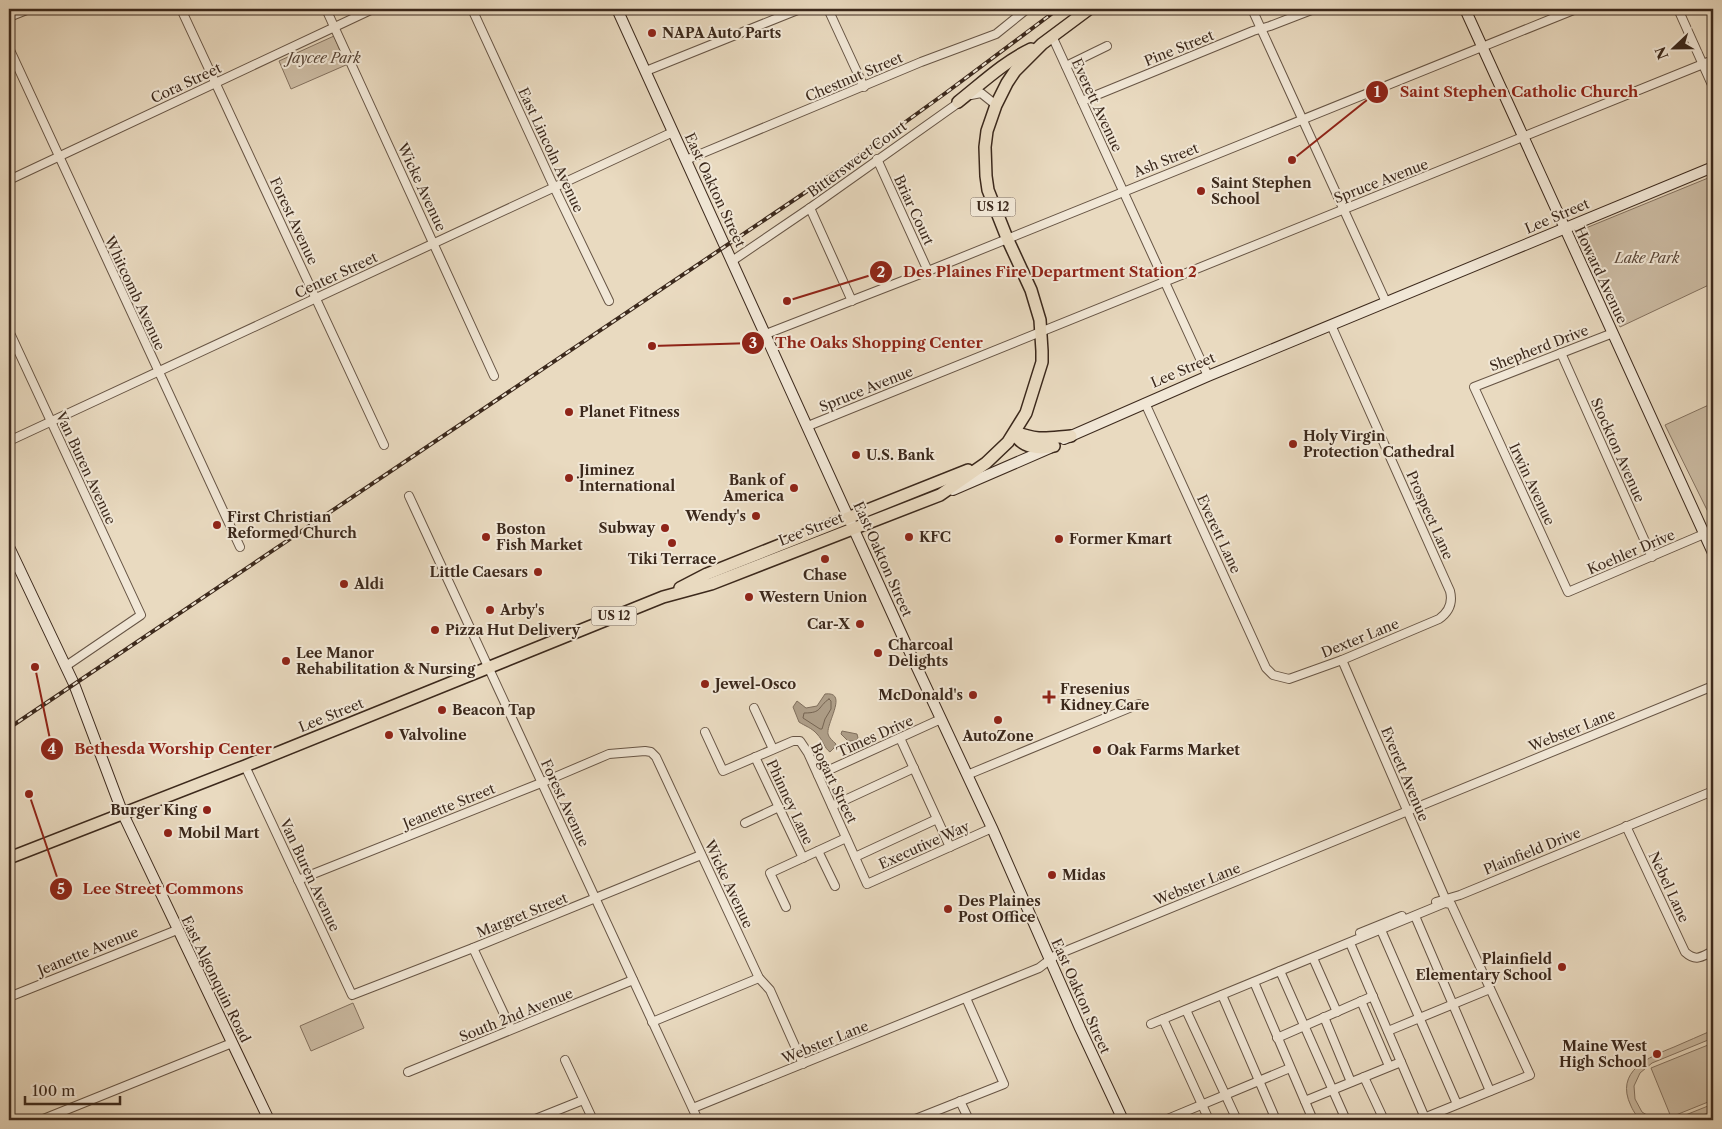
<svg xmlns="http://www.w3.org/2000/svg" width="1722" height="1129" font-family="'Libre Caslon Text',serif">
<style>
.green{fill:#ccbca4;stroke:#847260}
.water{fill:#ae9e88;stroke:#806f5d}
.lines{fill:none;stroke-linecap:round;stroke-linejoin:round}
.shore{stroke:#756452;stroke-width:1}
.street-casing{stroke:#675545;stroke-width:10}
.secondary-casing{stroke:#3c291c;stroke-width:12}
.primary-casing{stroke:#3c291c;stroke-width:14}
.street{stroke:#f1e7d6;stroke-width:8}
.secondary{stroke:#f1e7d6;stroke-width:10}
.primary{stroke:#e9dac0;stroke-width:11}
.rail-casing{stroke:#3c291c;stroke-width:4}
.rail{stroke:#f1e7d6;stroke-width:2;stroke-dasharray:5.5;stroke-linecap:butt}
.poi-dot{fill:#8f2418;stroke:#f1e7d6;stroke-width:2}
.labels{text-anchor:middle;stroke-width:4;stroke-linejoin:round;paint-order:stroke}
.shield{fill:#f1e7d6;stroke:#726254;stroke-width:1}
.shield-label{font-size:12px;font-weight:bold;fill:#3c291c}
.poi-label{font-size:14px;font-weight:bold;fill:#3c291c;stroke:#f1e7d6;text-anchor:start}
.street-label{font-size:14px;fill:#3c291c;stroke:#f1e7d6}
.park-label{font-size:14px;font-style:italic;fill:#594637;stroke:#f1e7d6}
.leader{fill:none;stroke:#8f2418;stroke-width:2}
.callout-dot{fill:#8f2418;stroke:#f1e7d6;stroke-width:2}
.mark-label{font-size:15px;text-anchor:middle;font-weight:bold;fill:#fff}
.callout-label{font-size:15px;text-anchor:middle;font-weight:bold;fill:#8f2418;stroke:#f1e7d6;stroke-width:4;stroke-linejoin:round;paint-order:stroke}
</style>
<rect width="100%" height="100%" fill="#e9dac0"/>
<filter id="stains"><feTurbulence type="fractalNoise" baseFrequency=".004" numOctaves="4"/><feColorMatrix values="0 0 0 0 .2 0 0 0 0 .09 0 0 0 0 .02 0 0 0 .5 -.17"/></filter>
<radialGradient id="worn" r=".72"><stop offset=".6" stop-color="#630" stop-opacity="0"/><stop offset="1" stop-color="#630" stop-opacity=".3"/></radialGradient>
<g class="green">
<polygon points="334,36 346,65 291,89 279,61"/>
<polygon points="1713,176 1713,283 1620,327 1580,237 1581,230"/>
<polygon points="1713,403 1713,522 1665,425"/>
<polygon points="353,1003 364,1028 311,1051 300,1026"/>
<path d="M1713,1030V1038L1652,1063L1640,1073L1634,1086L1635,1099L1642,1112L1655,1120C1641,1120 1637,1119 1631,1106C1614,1071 1649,1057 1674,1047C1687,1041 1700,1036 1713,1030Z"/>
<polygon points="1713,1043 1713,1100 1671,1117 1651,1068"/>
<polygon points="1713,1104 1713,1111 1690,1120 1673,1120"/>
</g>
<g class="water">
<path d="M825,694C849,691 826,723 828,734C829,738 833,741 836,744L834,748L830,752C824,748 823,740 817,734C812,728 805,726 799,722L793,707L797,701L806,708L817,706Z"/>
<polygon points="842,731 857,734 858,738 855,741 848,741 841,734"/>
</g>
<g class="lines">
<path class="shore" d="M829,699L831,701V709L825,719L822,729H820L803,718L804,713C823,713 817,707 829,699Z"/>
<g class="street-casing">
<g id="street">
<polyline points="181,9 384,445"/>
<polyline points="326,9 494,376"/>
<polyline points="472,9 554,187 609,301"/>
<polyline points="828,9 864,87"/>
<polyline points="1252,9 1386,302"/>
<polyline points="1678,9 1713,87"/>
<polyline points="9,17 29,9"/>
<polyline points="1052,36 1208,376"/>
<polyline points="9,48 240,547"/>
<polyline points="1066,66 1107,46"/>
<polyline points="646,71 800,9"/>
<polyline points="971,95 981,93 996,105"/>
<polyline points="1082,101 1253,31 1270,26 1314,9"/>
<polyline points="877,159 928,271"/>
<polyline points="686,160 921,62 996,34 1027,9"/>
<polyline points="9,180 373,9"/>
<polyline points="810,208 852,301"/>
<polyline points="732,261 810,208 961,101"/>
<polyline points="9,331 141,615 66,666"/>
<polyline points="1613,333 1474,387 1568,592 1704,534"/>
<polyline points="766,334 928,271 1576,9"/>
<polyline points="1561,353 1652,557"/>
<path d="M1145,403L1266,668L1273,675L1289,679L1342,660L1439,619C1449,612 1453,603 1450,591L1331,325"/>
<polyline points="808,426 1713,60"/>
<polyline points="9,441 673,132"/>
<polyline points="409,496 698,1120"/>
<polyline points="1342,660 1445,898"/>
<polyline points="754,708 773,749"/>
<polyline points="705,732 723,771 793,741 800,741 808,753 867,884 992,828"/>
<polyline points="900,738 950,847"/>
<polyline points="755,757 803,858"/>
<polyline points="245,766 352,995 473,948 701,855"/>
<polyline points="818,775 941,719"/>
<polyline points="967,775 1139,704"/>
<polyline points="832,806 914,768"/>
<polyline points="745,823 779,807"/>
<path d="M1626,826L1685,952C1696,962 1701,957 1713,951"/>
<polyline points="818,851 835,886"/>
<polyline points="855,857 937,819"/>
<polyline points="298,880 541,783 609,754 645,751 651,752 656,757 759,978 770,990 803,1064"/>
<polyline points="1436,902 1460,895 1713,791"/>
<polyline points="786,907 770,873 846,838"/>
<polyline points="1415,916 1490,1091"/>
<polyline points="1381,930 1457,1104"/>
<polyline points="1360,933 1402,916"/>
<polyline points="1350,943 1425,1118"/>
<polyline points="473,948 511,1029"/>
<polyline points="1313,958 1337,1012"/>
<polyline points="1280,971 1346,1120"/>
<polyline points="1254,982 1313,1120"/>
<polyline points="1222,995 1276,1120"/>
<polyline points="9,997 177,930"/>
<polyline points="1361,1001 1389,1066"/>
<polyline points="1186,1010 1237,1120"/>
<polyline points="1324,1017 1351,1082"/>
<polyline points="1163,1019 1209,1120"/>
<polyline points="652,1022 759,978"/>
<polyline points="1151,1024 1445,903 1451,904 1530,1075 1419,1120"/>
<polyline points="1388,1031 1490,989"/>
<polyline points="1277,1038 1373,996"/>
<polyline points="565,1060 593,1120"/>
<polyline points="408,1072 633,980"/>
<polyline points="1364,1077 1384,1120"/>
<polyline points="960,1101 969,1120"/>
<polyline points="1305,1101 1401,1062"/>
<polyline points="693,1108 1039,968 1056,955 1713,686"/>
<polyline points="41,1120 232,1043"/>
<polyline points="533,1120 583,1100"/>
<polyline points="913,1120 1004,1084 966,998"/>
<polyline points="1165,1120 1290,1068"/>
</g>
</g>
<g class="secondary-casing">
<g id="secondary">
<polyline points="617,9 906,644 992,828 1080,1028 1123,1120"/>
<polyline points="1465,9 1713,553"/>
<polyline points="1064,439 1208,376 1713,167"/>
<polyline points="953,490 1050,448"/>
<polyline points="9,547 74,684 123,814 269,1120"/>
</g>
</g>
<g class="primary-casing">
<g id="primary">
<path d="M958,102C982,83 1004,62 1031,49"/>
<path d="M1015,432C1039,441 1046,438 1071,436"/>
<path d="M1015,434C1022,448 1040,450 1054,446"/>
<polyline points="680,588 707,574 968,470"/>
<polyline points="9,858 245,766 663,597 711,584 940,495 986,463 1008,442 1026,413 1042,362 1042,351 1040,320 1031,290 1007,238 988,190 986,176 985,147 987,131 996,105 1007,83 1015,71 1042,44 1089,9"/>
</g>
</g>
<use href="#street" class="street"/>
<use href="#secondary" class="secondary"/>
<use href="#primary" class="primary"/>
<g class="rail-casing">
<polyline id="rail" points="9,728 843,167 947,92 1058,9"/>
</g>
<use href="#rail" class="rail"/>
</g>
<g class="poi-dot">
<circle cx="652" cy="33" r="5"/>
<circle cx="1201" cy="191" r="5"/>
<circle cx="569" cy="412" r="5"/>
<circle cx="1293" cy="444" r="5"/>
<circle cx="856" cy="455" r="5"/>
<circle cx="569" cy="478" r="5"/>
<circle cx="794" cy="488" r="5"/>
<circle cx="756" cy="516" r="5"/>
<circle cx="217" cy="525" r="5"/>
<circle cx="665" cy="528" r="5"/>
<circle cx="486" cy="537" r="5"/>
<circle cx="909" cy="537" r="5"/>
<circle cx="1059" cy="539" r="5"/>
<circle cx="672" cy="543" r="5"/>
<circle cx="825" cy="559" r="5"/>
<circle cx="538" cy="572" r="5"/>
<circle cx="344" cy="584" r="5"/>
<circle cx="749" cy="597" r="5"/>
<circle cx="490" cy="610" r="5"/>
<circle cx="860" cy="624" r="5"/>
<circle cx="435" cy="630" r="5"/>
<circle cx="878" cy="653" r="5"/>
<circle cx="286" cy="661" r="5"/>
<circle cx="705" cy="684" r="5"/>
<circle cx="973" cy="695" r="5"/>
<path d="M1046.5 689.5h5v5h5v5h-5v5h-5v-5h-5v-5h5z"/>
<circle cx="442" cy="710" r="5"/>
<circle cx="998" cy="720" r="5"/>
<circle cx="389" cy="735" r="5"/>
<circle cx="1097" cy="750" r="5"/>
<circle cx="207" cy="810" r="5"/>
<circle cx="168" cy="833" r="5"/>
<circle cx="1052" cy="875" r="5"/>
<circle cx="948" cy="909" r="5"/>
<circle cx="1562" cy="967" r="5"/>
<circle cx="1657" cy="1054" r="5"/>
</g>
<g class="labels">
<g class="shield">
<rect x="970.5" y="197.5" width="45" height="19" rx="4"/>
<rect x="591.5" y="606.5" width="45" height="19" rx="4"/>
</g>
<g class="shield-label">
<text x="993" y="211">US 12</text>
<text x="614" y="620">US 12</text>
</g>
<g class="poi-label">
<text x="662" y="38">NAPA Auto Parts</text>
<text x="1211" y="188">Saint Stephen<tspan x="1211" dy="16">School</tspan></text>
<text x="579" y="417">Planet Fitness</text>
<text x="1303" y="441">Holy Virgin<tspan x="1303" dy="16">Protection Cathedral</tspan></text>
<text x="866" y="460">U.S. Bank</text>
<text x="579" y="475">Jiminez<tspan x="579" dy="16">International</tspan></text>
<text x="784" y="485" text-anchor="end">Bank of<tspan x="784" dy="16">America</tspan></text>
<text x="746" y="521" text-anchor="end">Wendy's</text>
<text x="227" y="522">First Christian<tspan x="227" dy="16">Reformed Church</tspan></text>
<text x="655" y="533" text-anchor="end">Subway</text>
<text x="496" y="534">Boston<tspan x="496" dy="16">Fish Market</tspan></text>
<text x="919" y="542">KFC</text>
<text x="1069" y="544">Former Kmart</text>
<text x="672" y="564" text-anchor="middle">Tiki Terrace</text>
<text x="528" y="577" text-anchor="end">Little Caesars</text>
<text x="825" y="580" text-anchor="middle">Chase</text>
<text x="354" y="589">Aldi</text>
<text x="759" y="602">Western Union</text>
<text x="500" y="615">Arby's</text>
<text x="850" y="629" text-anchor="end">Car-X</text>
<text x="445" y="635">Pizza Hut Delivery</text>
<text x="888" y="650">Charcoal<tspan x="888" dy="16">Delights</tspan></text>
<text x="296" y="658">Lee Manor<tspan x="296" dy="16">Rehabilitation &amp; Nursing</tspan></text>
<text x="715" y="689">Jewel-Osco</text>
<text x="1060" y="694">Fresenius<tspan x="1060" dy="16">Kidney Care</tspan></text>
<text x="963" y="700" text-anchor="end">McDonald's</text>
<text x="452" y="715">Beacon Tap</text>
<text x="399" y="740">Valvoline</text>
<text x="998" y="741" text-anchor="middle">AutoZone</text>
<text x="1107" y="755">Oak Farms Market</text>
<text x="197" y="815" text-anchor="end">Burger King</text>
<text x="178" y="838">Mobil Mart</text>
<text x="1062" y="880">Midas</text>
<text x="958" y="906">Des Plaines<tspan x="958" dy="16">Post Office</tspan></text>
<text x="1552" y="964" text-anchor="end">Plainfield<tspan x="1552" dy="16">Elementary School</tspan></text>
<text x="1647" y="1051" text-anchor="end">Maine West<tspan x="1647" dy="16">High School</tspan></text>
</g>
<g class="street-label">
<text transform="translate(1179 48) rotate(-22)" y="5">Pine Street</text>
<text transform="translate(854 77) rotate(-23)" y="5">Chestnut Street</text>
<text transform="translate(186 83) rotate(-25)" y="5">Cora Street</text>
<text transform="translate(1097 105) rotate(65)" y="5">Everett Avenue</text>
<text transform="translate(551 150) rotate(65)" y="5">East Lincoln Avenue</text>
<text transform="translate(857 159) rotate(-36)" y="5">Bittersweet Court</text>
<text transform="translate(1166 160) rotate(-22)" y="5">Ash Street</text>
<text transform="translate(1381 181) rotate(-21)" y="5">Spruce Avenue</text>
<text transform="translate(422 187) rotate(65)" y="5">Wicke Avenue</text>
<text transform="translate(715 190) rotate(65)" y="5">East Oakton Street</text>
<text transform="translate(914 210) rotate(65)" y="5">Briar Court</text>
<text transform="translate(1557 216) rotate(-23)" y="5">Lee Street</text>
<text transform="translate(294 221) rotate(65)" y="5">Forest Avenue</text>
<text transform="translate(336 275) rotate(-25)" y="5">Center Street</text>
<text transform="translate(1601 275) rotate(65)" y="5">Howard Avenue</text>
<text transform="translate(135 293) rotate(65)" y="5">Whitcomb Avenue</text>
<text transform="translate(1539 348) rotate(-21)" y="5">Shepherd Drive</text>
<text transform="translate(1183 370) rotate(-23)" y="5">Lee Street</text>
<text transform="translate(866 389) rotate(-22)" y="5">Spruce Avenue</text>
<text transform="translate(1618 450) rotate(66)" y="5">Stockton Avenue</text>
<text transform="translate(86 468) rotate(65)" y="5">Van Buren Avenue</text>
<text transform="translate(1532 484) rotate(65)" y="5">Irwin Avenue</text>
<text transform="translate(1430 515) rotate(66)" y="5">Prospect Lane</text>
<text transform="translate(811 529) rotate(-21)" y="5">Lee Street</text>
<text transform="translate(1219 534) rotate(65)" y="5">Everett Lane</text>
<text transform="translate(1631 552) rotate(-23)" y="5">Koehler Drive</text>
<text transform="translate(883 559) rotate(66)" y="5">East Oakton Street</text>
<text transform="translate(1360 638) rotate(-22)" y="5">Dexter Lane</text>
<text transform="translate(331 715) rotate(-22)" y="5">Lee Street</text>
<text transform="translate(1572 730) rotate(-22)" y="5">Webster Lane</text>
<text transform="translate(875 736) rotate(-24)" y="5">Times Drive</text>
<text transform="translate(1405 774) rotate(67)" y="5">Everett Avenue</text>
<text transform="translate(834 783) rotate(64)" y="5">Bogart Street</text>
<text transform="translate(790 802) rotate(65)" y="5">Phinney Lane</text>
<text transform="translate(565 803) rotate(65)" y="5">Forest Avenue</text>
<text transform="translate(449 806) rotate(-22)" y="5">Jeanette Street</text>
<text transform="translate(924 845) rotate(-24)" y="5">Executive Way</text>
<text transform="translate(1532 851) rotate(-22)" y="5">Plainfield Drive</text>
<text transform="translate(310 875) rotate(65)" y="5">Van Buren Avenue</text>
<text transform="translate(729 884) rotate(65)" y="5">Wicke Avenue</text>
<text transform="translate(1197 884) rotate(-22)" y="5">Webster Lane</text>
<text transform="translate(1669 887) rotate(65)" y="5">Nebel Lane</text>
<text transform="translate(522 915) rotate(-22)" y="5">Margret Street</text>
<text transform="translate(88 951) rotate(-22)" y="5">Jeanette Avenue</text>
<text transform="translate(216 979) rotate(64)" y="5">East Algonquin Road</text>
<text transform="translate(1081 996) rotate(66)" y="5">East Oakton Street</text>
<text transform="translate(516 1015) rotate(-22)" y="5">South 2nd Avenue</text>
<text transform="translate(825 1042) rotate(-22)" y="5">Webster Lane</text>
</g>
<g class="park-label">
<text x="324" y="63">Jaycee Park</text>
<text x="1647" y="263">Lake Park</text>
</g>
</g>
<path class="leader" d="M1292 160L1377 92M787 301L881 272M652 346L753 343M35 667L52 749M29 794L61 889"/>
<g class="callout-dot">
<circle cx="1292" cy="160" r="5"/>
<circle cx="787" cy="301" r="5"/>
<circle cx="652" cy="346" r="5"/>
<circle cx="35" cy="667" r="5"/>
<circle cx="29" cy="794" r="5"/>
<circle cx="1377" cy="92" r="12"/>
<circle cx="881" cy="272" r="12"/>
<circle cx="753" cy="343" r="12"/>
<circle cx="52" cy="749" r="12"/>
<circle cx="61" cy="889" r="12"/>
</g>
<g class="mark-label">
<text x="1377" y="97">1</text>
<text x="881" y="277">2</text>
<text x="753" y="348">3</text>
<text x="52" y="754">4</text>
<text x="61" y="894">5</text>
</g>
<g class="callout-label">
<text x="1519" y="97">Saint Stephen Catholic Church</text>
<text x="1050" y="277">Des Plaines Fire Department Station 2</text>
<text x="879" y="348">The Oaks Shopping Center</text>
<text x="173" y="754">Bethesda Worship Center</text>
<text x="163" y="894">Lee Street Commons</text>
</g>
<rect width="1722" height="1129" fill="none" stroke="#e9dac0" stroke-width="30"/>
<rect x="10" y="10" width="1702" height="1109" fill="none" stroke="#3c291c" stroke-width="2.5"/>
<rect x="15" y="15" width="1692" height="1099" fill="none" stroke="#3c291c"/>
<g transform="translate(1674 48) rotate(248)" stroke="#f1e7d6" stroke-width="4" paint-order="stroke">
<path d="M0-4L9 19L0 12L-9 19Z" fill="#3c291c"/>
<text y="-8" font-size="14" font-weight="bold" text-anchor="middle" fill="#3c291c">N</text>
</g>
<path d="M25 1096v8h95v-8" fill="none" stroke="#3c291c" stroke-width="2.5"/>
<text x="32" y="1096" font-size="15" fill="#3c291c" stroke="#f1e7d6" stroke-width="4" paint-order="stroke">100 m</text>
<rect width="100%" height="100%" filter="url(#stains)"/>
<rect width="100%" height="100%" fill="url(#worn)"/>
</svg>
